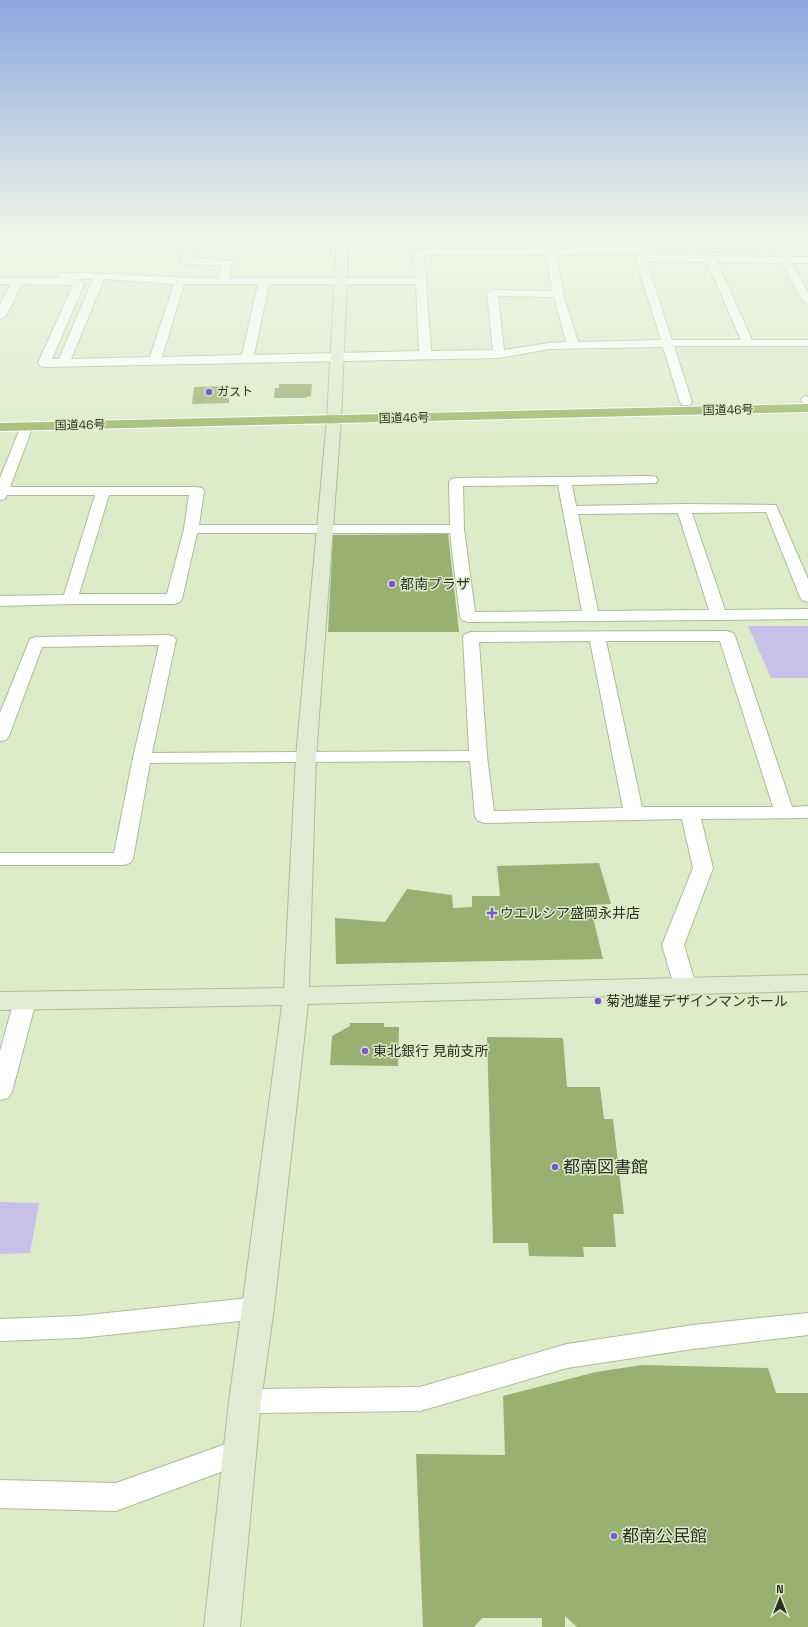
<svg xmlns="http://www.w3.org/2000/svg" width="808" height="1627" font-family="'Space Grotesk','Noto Sans JP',sans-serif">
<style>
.green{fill:#c7c0e8}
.building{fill:#98b071}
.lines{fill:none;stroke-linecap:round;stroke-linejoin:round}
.street-casing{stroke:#adbb9a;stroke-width:2}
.secondary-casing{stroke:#adbb9a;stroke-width:2}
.highway-casing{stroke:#fff;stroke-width:2}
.street{fill:#fff;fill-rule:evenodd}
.secondary{fill:#e1ead2;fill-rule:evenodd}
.highway{fill:#9bb969;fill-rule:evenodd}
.poi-dot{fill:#7b58d2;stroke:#ddebc9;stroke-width:1.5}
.labels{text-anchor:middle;stroke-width:3;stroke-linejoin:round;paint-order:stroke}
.far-poi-label{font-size:12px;fill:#2a2f22;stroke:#ddebc9;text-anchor:start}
.far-street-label{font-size:12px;fill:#2a2f22;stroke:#ddebc9}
.poi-label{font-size:14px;fill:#2a2f22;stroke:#ddebc9;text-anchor:start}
.near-poi-label{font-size:17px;fill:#2a2f22;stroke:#ddebc9;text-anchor:start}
</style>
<rect width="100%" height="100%" fill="#ddebc9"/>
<g class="green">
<polygon points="748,626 808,626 808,678 771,678"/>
<polygon points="0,1202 39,1203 30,1253 0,1254"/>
</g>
<g class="building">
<polygon points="279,384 312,384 311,396 304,398 274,398 275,388 279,388"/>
<polygon points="225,386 225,398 229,398 229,403 192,404 194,387"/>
<polygon points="448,534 459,632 328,632 333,535"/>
<polygon points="599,863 611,904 590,905 603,959 336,964 335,918 385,922 407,889 452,895 453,908 472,907 472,896 500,896 497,866"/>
<polygon points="350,1023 384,1023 384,1027 399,1027 398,1066 330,1065 332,1036 350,1026"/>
<polygon points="487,1037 563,1038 567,1087 600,1087 604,1119 613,1119 624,1214 613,1214 616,1247 583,1247 584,1257 529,1256 528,1243 493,1243"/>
<polygon points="642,1365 768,1368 776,1393 808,1393 808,1627 577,1627 565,1616 565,1627 542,1627 542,1618 482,1618 474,1627 423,1627 416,1454 505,1455 503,1396 596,1372"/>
</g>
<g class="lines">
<g class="street-casing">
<g id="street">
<path d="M189,236H199L198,239H342L347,242L342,245H196L191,258L231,261L232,263L229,278H415L414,252L419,249L644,248L656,236H667L649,255L777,257L768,241L755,238L753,236L775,237L787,257H808V263H791L808,292V304L803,301L781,263L717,262L752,340H808V346H674L692,402L690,405H682L680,402L663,347L549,349L499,358L44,367L40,366L38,363L73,285L22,284L6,316L0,319V305L11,284H0V278H59L58,276L59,274L63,273C115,273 167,278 218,278L221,266L181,263L180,261ZM546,254L552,291L492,290L487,293L493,350L431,351L424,255ZM556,254H639L636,260L661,340L578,342L563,294ZM646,261L707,262L741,340H672ZM77,279H93L59,359H52L84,284ZM104,279L174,284L150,357L71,359ZM184,284H258L242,355L162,357ZM269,284H416L419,351L254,355ZM498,296L554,297L566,342L549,343L504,350Z"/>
<polygon points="807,396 808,397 808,406 804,405 801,400 803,397"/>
<path d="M27,422L32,423L33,426L10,487H197L202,488L204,491L199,525H450L449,482L451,479L456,478L651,476L656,477L658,480L656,483L572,485L576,506L683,504L776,505L808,579V602L802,600L800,597L766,512L692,513L725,610L808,609V619L468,622L462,620L460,617L450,533H197L182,599L180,602L174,604H70L0,606V596L64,595L95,495H7L5,499L0,500V478L21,426L22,423ZM558,485L582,611L475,612L464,529L463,486ZM109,495H189L184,529L167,594H79ZM678,513L709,610L598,611L578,514Z"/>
<path d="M727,631L733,633L735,636L792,807L808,806V818L701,819L713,868L684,945L696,986L693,991L685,993L677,991L674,986L662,945L693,868L682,819L485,823L478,821L475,817L470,761L150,763L133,859L130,863L123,865H0V853H114L133,758L159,645L42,647L9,736L6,740L0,741V713L30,639L36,637L168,635L174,637L176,640L152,753L469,751L463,637L465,634L471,632ZM590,641L623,808L494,811L487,756L479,642ZM606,641H720L773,807H642Z"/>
<polygon points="25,994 33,996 36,1001 12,1092 8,1098 0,1100 0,1051 14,1001 17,996"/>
<polygon points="258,1297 267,1300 271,1308 267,1316 258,1319 79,1338 0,1341 0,1319 79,1316"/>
<polygon points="808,1313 808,1335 693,1349 567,1368 420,1411 245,1413 235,1410 231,1401 235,1392 245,1389 420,1387 567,1344 693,1325"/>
<polygon points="240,1439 250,1443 255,1452 250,1461 116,1511 0,1508 0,1480 116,1483"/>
</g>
</g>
<g class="secondary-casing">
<polygon id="secondary" points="337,236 349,236 341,419 316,757 309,987 808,975 808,991 308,1004 274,1308 261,1401 240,1627 204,1627 229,1401 242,1308 282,1005 0,1010 0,992 284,988 296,757 327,419"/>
</g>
<g class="highway-casing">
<polygon id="highway" points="808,404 808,412 0,431 0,423"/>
</g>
<use href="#street" class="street"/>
<use href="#secondary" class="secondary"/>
<use href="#highway" class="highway"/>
</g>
<linearGradient id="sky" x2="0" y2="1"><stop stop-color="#8ba7df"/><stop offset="0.51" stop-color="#f0f6e7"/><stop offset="1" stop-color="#f0f6e7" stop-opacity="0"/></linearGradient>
<rect width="808" height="464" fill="url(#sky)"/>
<g class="poi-dot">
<circle cx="209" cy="392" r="4"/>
<circle cx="392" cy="584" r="4"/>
<path d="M490 907h4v4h4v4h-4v4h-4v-4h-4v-4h4z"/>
<circle cx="598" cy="1001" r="4"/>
<circle cx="365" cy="1051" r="4"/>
<circle cx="555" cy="1167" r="4"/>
<circle cx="614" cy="1536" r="4"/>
</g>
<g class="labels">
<g class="far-poi-label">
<text x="217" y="396">ガスト</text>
</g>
<g class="far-street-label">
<text transform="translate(728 410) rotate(-1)" y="4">国道46号</text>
<text transform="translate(404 418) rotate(-1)" y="4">国道46号</text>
<text transform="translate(80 425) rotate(-1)" y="4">国道46号</text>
</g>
<g class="poi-label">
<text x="400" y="589">都南プラザ</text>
<text x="500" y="918">ウエルシア盛岡永井店</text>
<text x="606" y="1006">菊池雄星デザインマンホール</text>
<text x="373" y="1056">東北銀行 見前支所</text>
</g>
<g class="near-poi-label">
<text x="563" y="1173">都南図書館</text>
<text x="622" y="1542">都南公民館</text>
</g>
</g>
<g transform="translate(780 1599)" stroke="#ddebc9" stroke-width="3" paint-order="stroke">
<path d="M0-3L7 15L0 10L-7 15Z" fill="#2a2f22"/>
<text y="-6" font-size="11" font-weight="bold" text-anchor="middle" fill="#2a2f22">N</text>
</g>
</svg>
